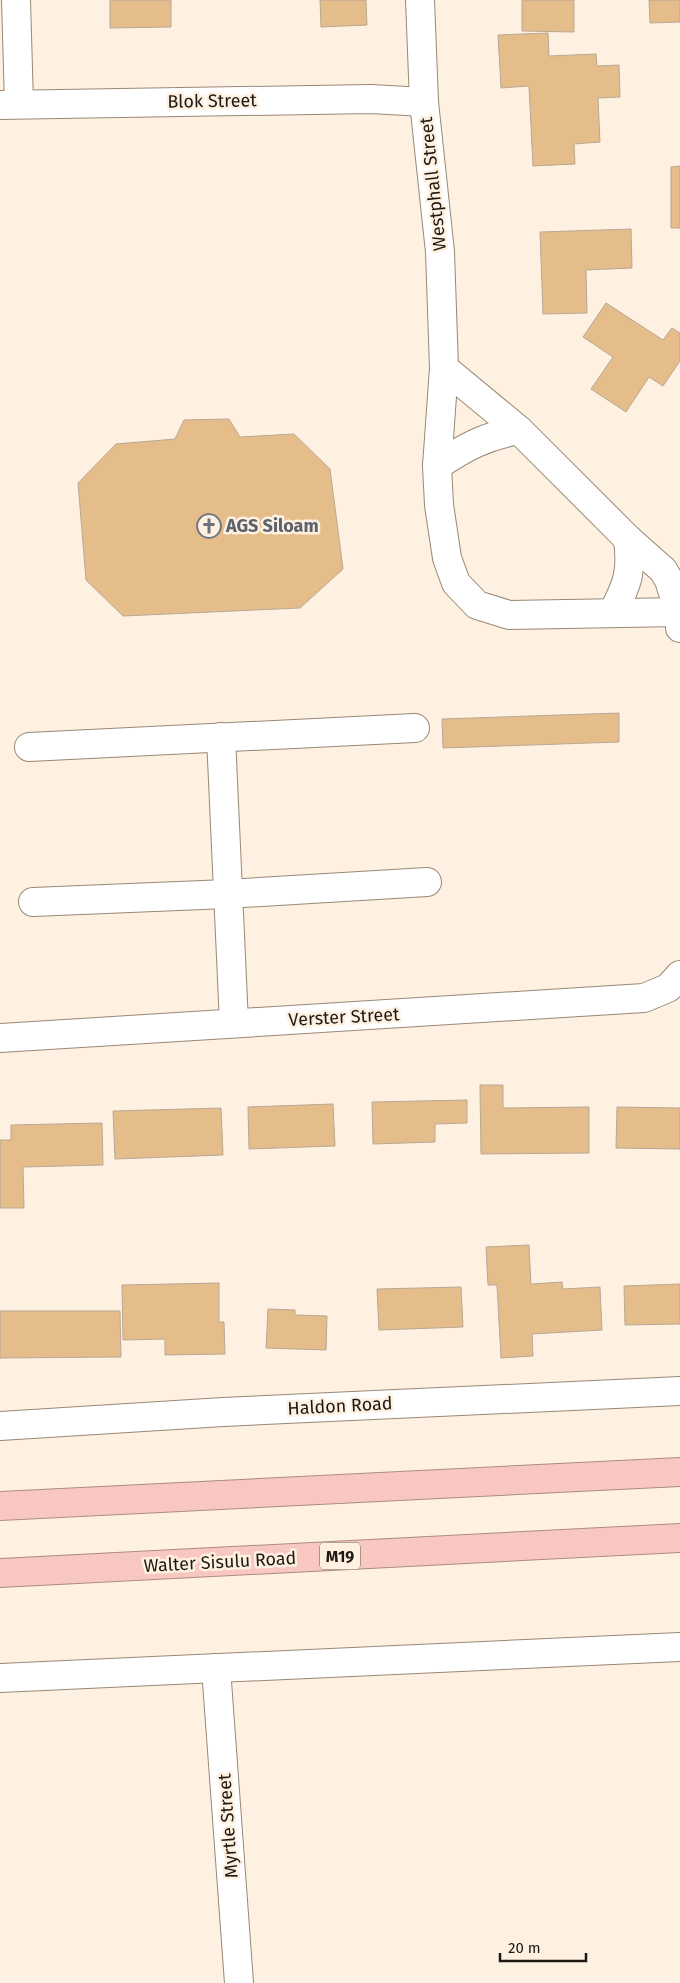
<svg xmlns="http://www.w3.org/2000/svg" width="680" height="1983" font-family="'Fira Sans',sans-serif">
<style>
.building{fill:#e5bd8b;stroke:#b8a895}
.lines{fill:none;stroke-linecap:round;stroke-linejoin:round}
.minor-casing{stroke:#978876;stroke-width:30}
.highway-casing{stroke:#ad8a84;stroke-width:30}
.minor{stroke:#fff;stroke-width:28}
.highway{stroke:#f9c7c1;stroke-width:28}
.labels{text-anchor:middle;stroke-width:5;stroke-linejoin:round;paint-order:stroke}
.shield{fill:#fff1e1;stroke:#625a50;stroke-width:1}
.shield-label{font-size:16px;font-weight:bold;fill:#1f1912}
.street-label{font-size:18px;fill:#1f1912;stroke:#fff1e1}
.worship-label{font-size:18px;font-weight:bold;fill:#5b616d;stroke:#fff1e1;text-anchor:start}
</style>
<rect width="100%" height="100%" fill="#fff1e1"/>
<g class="building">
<polygon points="110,0 171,0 171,27 110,28"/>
<polygon points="320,0 366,0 367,25 321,27"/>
<polygon points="522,0 574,0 574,32 522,31"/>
<polygon points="649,0 680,0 680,22 650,23"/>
<polygon points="548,33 549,56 596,54 597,66 619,65 620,97 598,98 600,142 574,144 575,164 533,166 529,86 501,88 498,35"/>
<polygon points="680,166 680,228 671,228 671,167"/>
<polygon points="631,229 632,268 586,270 587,313 543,314 540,232"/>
<polygon points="606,303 663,340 672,328 680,333 680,361 663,386 649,377 626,412 591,389 613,357 583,337"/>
<polygon points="229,419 240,437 294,434 330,469 343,569 300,608 123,616 86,580 78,483 116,444 175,439 184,420"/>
<polygon points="619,713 619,742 443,748 442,719"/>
<polygon points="480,1085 503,1085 503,1108 589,1107 589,1153 481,1154"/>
<polygon points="467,1100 467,1123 435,1124 435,1142 373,1144 372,1102"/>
<polygon points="333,1104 335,1146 249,1149 248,1107"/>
<polygon points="617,1107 680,1108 680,1149 616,1148"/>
<polygon points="221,1108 223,1155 115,1159 113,1111"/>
<polygon points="102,1123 103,1165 23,1167 24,1208 0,1208 0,1140 11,1140 11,1125"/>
<polygon points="529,1245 531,1284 562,1282 563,1289 600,1287 602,1330 532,1334 533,1356 501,1358 497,1285 488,1285 486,1247"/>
<polygon points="219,1283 219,1322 224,1322 225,1354 165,1355 165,1339 123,1340 122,1285"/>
<polygon points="680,1284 680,1324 625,1325 624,1286"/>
<polygon points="461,1287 463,1327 379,1330 377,1289"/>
<polygon points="268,1309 295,1310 295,1315 327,1316 326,1350 266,1348"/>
<polygon points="0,1311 120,1311 121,1357 0,1358"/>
</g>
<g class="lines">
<g class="minor-casing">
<g id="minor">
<polyline points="16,0 19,104"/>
<polyline points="420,0 424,102 440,252 444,368 437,466 439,505 447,558 456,583 477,605 509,615 680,612"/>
<polyline points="0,105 371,99 424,102"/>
<polyline points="444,368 519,430 628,539 663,570 669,580 679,612 680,628"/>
<path d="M437,466C465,447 486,436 519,430"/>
<path d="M613,612C628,583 632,572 628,539"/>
<polyline points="221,737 234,1023"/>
<polyline points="29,747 415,728"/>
<polyline points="33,902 227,894 427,882"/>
<polyline points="0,1038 644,998 668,988 680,975"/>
<polyline points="0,1426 223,1412 680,1391"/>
<polyline points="216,1668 239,1983"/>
<polyline points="0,1678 680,1647"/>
</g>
</g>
<g class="highway-casing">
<g id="highway">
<polyline points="0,1506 680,1472"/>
<polyline points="0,1573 680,1538"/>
</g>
</g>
<use href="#minor" class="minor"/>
<use href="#highway" class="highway"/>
</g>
<defs>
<g id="church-ring" transform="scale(1.25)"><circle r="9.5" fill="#fff1e1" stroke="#6b7280" stroke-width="1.5"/><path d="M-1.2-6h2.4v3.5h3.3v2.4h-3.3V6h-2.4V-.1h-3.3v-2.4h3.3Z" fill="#6b7280"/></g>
</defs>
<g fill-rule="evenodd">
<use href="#church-ring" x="209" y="526"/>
</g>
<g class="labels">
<rect class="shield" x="320" y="1542.5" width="40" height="27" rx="4"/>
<g class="shield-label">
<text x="340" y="1562">M19</text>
</g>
<g class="street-label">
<text transform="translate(212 101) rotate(-1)" y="6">Blok Street</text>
<text transform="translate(433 184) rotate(-96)" y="6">Westphall Street</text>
<text transform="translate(344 1017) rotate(-3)" y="6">Verster Street</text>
<text transform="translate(340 1406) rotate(-3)" y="6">Haldon Road</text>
<text transform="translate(220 1562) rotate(-3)" y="6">Walter Sisulu Road</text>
<text transform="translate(228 1826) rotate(-94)" y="6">Myrtle Street</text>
</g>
<g class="worship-label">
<text x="226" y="532">AGS Siloam</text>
</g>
</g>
<path d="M500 1953v8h86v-8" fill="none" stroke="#1f1912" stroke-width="2.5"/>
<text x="508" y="1953" font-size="15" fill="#1f1912" stroke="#fff1e1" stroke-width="4" paint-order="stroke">20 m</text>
</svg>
